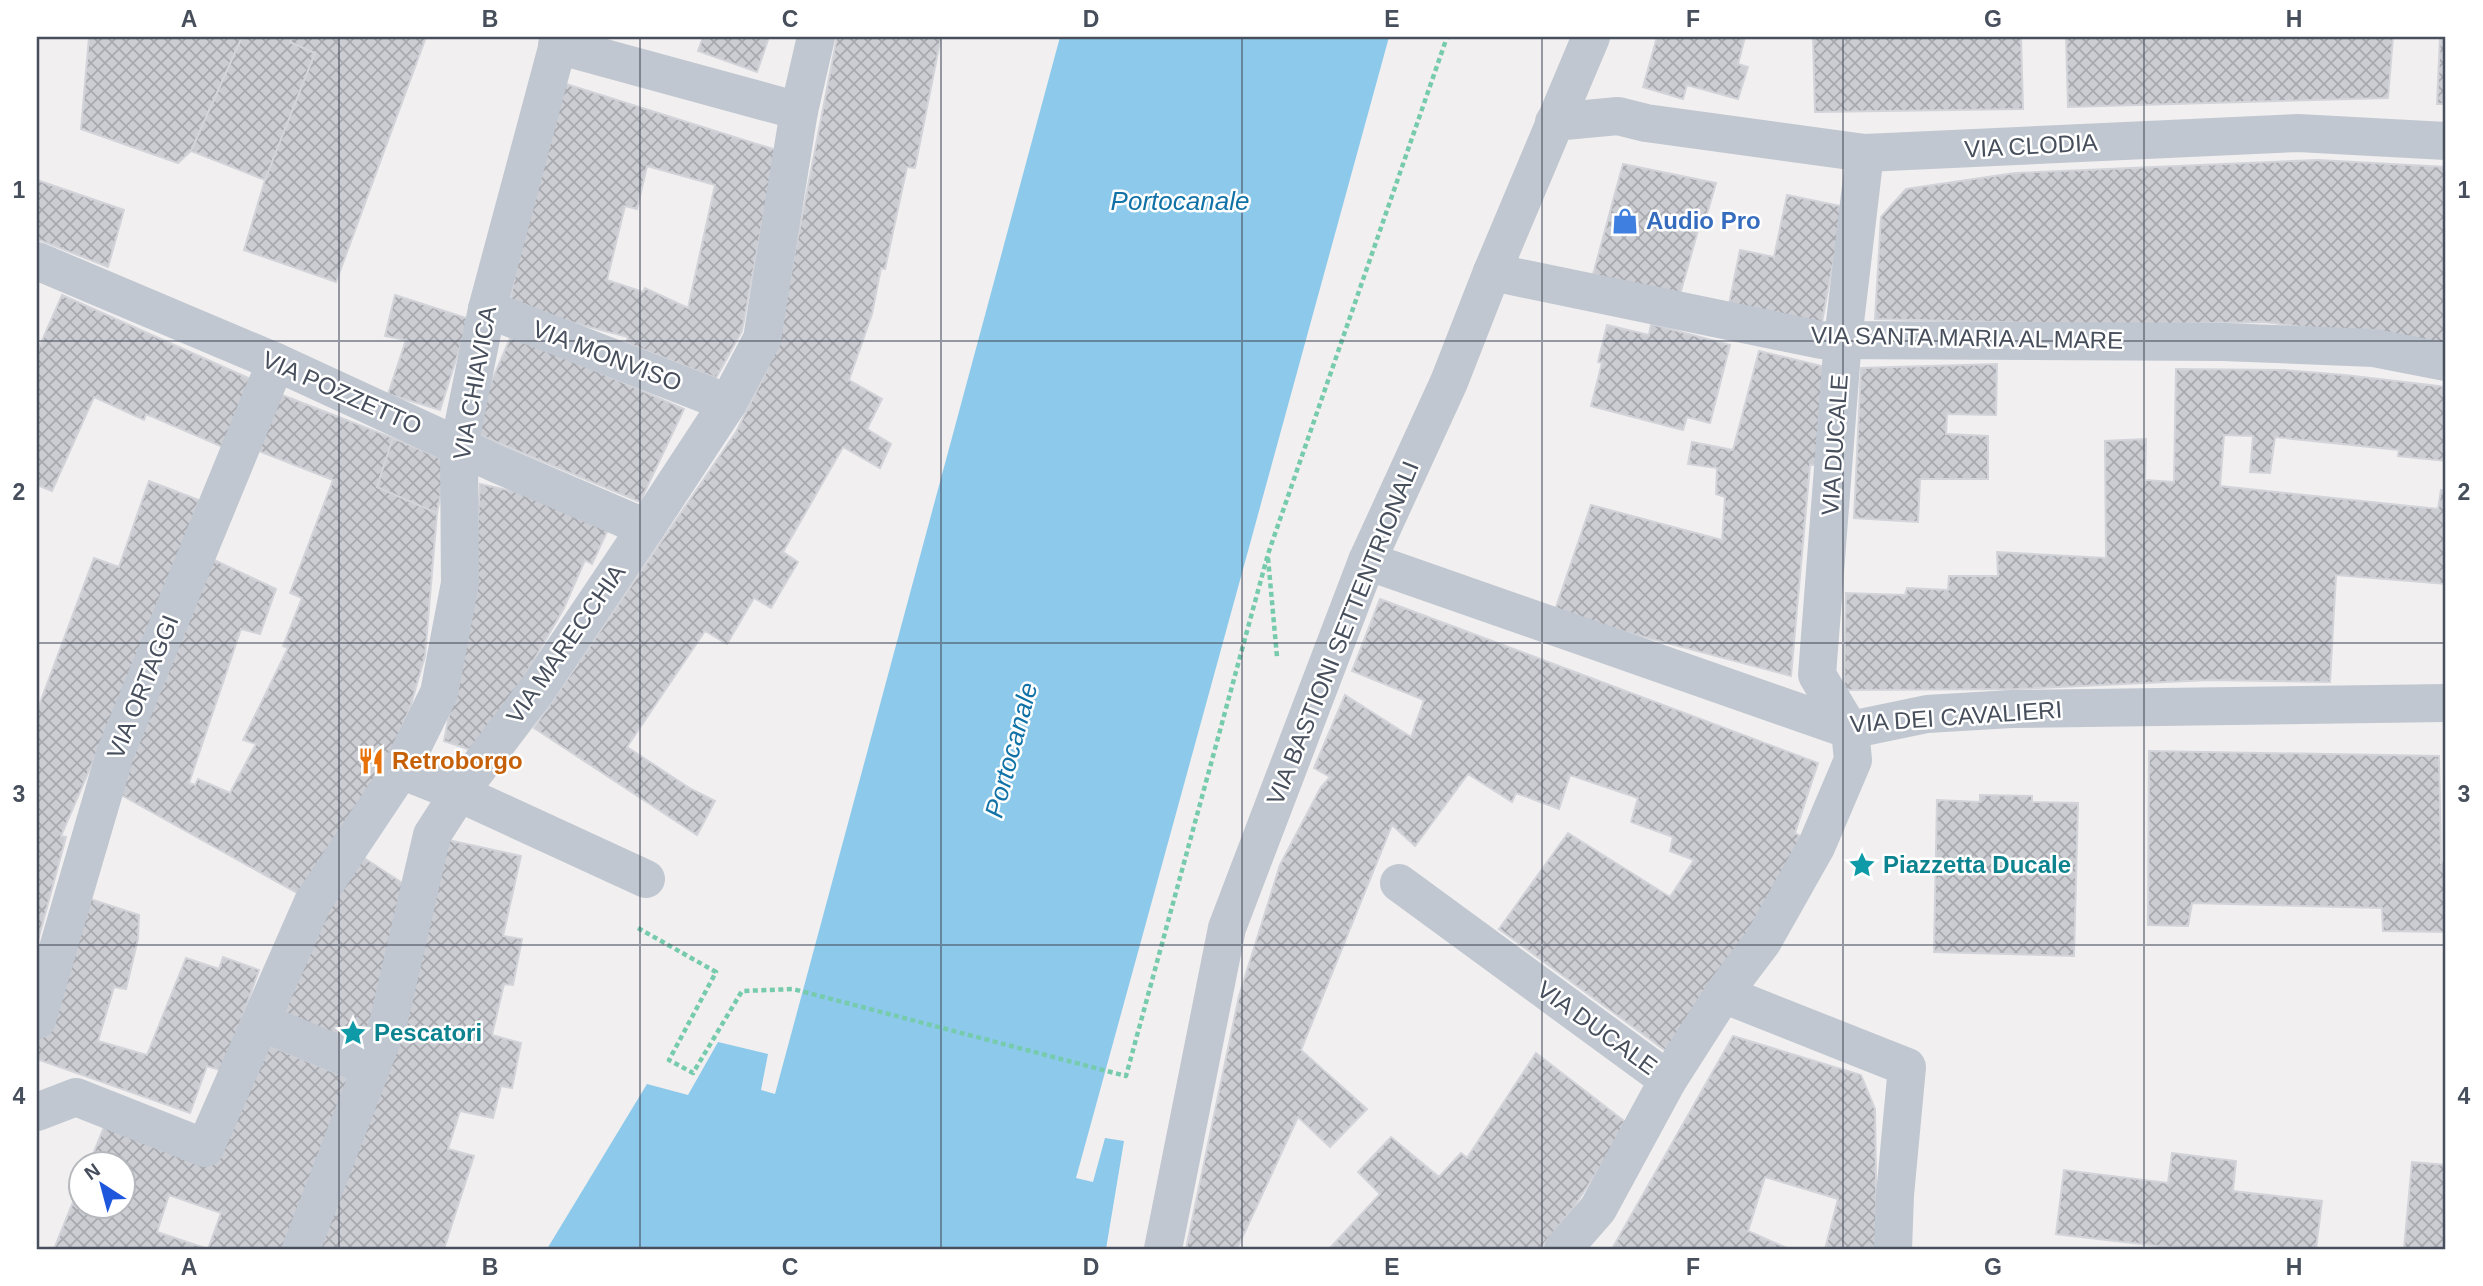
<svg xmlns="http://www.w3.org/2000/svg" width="2483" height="1286" font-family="Arial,sans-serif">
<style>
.water{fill:#8cc9ea}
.building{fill:url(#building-cross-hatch);stroke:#d3d4da;stroke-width:2;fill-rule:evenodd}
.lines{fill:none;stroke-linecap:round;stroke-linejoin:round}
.path{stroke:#77cbad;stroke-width:4.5;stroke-dasharray:5 3.5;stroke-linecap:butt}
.minor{stroke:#c0c7d0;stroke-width:38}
.grid{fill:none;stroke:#474f5c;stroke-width:2;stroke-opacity:0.55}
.labels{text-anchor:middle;stroke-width:5;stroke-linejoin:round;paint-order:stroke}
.street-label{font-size:24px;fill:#474f5c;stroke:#fff}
.shop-label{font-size:24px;font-weight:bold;fill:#366cbe;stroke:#fff;text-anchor:start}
.food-label{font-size:24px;font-weight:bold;fill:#c56008;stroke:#fff;text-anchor:start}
.culture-label{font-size:24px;font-weight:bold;fill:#0d838f;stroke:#fff;text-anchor:start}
.water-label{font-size:26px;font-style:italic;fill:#1072a6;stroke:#fff}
.neatline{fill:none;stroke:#474f5c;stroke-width:2.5}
.grid-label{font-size:23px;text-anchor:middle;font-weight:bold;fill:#474f5c}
</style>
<defs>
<pattern id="building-cross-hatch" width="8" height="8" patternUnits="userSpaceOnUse" patternTransform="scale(1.75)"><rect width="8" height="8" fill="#cccdd3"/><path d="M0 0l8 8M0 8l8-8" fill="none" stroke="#a7a9ae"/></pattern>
</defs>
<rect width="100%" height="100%" fill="#f1efef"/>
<polygon class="water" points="1060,37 1389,37 1076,1178 1093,1182 1105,1138 1124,1141 1106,1249 547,1249 647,1084 688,1095 718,1042 768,1054 761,1090 775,1094"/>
<g class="building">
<polygon points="89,37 242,37 191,151 178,163 81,129"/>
<polygon points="242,37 293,37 290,42 315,53 265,180 191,151"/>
<polygon points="293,37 426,37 336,282 244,250 265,180 315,53 290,42"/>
<polygon points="703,37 769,37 757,72 698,51"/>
<polygon points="837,37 941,37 915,168 907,167 885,269 881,268 872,314 849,380 882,399 867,429 891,444 880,468 843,447 783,552 798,562 771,608 754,598 727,644 705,631 627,747 691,789 715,801 697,835 534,728 736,432 767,370 783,314"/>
<polygon points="1657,37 1745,37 1738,64 1748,67 1738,99 1687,85 1683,99 1643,87"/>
<polygon points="1813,37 2021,37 2023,109 1815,112"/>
<polygon points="2066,37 2393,37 2388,98 2068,107"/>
<polygon points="2440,37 2446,37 2446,104 2437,104"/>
<path d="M563,83L776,150L742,331L716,378L626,343L628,337L509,306L519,254ZM647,166L715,185L688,308L645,288L643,292L607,280L625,206L637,209Z"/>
<polygon points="2318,160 2446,167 2446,346 2265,322 2115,325 1875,319 1881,217 1906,189 2015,173"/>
<polygon points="1623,164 1716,183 1703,228 1699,227 1677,305 1591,282"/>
<polygon points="37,180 124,210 108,267 37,239"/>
<polygon points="1787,195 1850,208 1832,268 1820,333 1727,314 1740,250 1774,257"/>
<polygon points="62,295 255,381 225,448 146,414 144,420 94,397 52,491 37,485 37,352"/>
<polygon points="395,295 469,319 440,410 388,394 406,340 385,336"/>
<polygon points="1651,324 1730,345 1710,423 1687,417 1683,430 1591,406 1602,363 1598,362 1607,325 1649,335"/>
<polygon points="512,334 684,409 640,502 470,431"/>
<polygon points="1759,351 1826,367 1816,465 1810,465 1791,676 1554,613 1591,505 1722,540 1725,497 1716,494 1717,468 1688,464 1692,442 1733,450"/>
<polygon points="1997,364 1996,415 1947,414 1946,434 1988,436 1988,479 1920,479 1918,522 1854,518 1861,368"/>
<polygon points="2176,369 2284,370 2345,375 2446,387 2446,461 2398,456 2399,450 2275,437 2270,473 2250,472 2253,436 2224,435 2220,486 2438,509 2441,490 2446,490 2446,584 2336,575 2330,682 2209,680 2016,689 1844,690 1846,593 1905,595 1907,588 1948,590 1949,576 1998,576 1997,552 2106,558 2105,441 2146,439 2145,480 2174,482"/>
<polygon points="277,393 393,438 377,487 437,513 425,656 410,708 376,787 306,898 116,792 206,556 276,589 260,634 241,629 189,783 195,785 198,779 230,793 256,744 243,740 288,648 283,646 302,598 290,593 333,480 256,450"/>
<polygon points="393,438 447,461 437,513 377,487"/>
<polygon points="149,481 199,500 166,591 61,836 66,837 37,944 37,711 94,558 119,567"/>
<polygon points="480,484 550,499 612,521 592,564 585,560 564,608 480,753 444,741 474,586"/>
<polygon points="1380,599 1818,763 1795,833 1802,837 1776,893 1666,1051 1499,929 1568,833 1670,897 1694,860 1670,851 1673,837 1631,822 1638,798 1570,775 1559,809 1516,793 1512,802 1468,774 1415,846 1392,825 1301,1050 1367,1109 1330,1147 1298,1117 1237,1249 1186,1249 1239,996 1280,865 1321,787 1330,777 1314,768 1345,695 1411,737 1424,700 1352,671"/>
<polygon points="2149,751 2439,756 2441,863 2446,863 2446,932 2383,931 2382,908 2192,903 2188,926 2148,925"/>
<polygon points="1980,795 2032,796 2032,802 2078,803 2074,956 1934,952 1937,800 1980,802"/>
<polygon points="439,838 521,856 503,936 522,939 513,985 504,984 492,1035 521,1043 512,1088 501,1086 493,1118 460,1111 448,1149 474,1156 444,1249 313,1249"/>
<polygon points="355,852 413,890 371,1047 276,1011"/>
<polygon points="84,897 139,915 138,939 126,989 114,987 98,1041 147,1055 186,958 219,969 223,957 259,970 223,1071 207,1066 190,1113 37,1059 37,1045"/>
<polygon points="1733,1036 1861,1075 1875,1109 1877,1249 1825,1249 1838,1199 1765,1177 1748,1231 1789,1249 1612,1249"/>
<path d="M261,1042L355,1081L285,1249H54L80,1185V1206H122V1164H89L106,1122L211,1165ZM169,1195L221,1213L208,1249L157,1232Z"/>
<polygon points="1536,1053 1628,1124 1574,1207 1540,1249 1329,1249 1380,1194 1358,1172 1391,1137 1439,1177 1461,1153 1467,1158"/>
<polygon points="2172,1153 2236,1161 2233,1191 2322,1201 2316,1249 2184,1249 2056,1234 2064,1170 2168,1183"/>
<polygon points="2412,1162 2446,1165 2446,1249 2404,1249"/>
</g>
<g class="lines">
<g class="path">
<polyline points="1268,558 1277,657"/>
<polyline points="638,928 716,972 669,1060 693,1073 742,991 793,989 1126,1076 1268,554 1447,37"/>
</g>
<g class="minor">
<polyline points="557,45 799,111"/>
<polyline points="1554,122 1618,116 1646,123 1865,153 2298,133 2446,141"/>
<polyline points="37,261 276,362 497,464 646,528"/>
<polyline points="1492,272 1821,340 2223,342 2374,348 2446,362"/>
<polyline points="487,309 728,403"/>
<polyline points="1367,561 1850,730 1927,714 2011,709 2446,703"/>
<polyline points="401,770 459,793 646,879"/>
<polyline points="1399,883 1668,1080"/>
<polyline points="1723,994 1907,1067 1895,1195 1893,1249"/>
<polyline points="37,1020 115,754 276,362"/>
<polyline points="261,1022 371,1068"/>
<polyline points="37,1112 76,1097 205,1148 313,902 401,770 439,693 460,583 459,446 487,309 560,37"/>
<polyline points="301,1249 388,1024 432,835 459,793 537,690 646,528 728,403 762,339 799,111 816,37"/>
<polyline points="1163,1249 1227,928 1367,561 1449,382 1492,272 1591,37"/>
<polyline points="1563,1249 1598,1209 1668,1080 1723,994 1763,941 1816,847 1853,760 1850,730 1817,675 1843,339 1865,153"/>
</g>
</g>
<path class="grid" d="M339,37V1249M640,37V1249M941,37V1249M1242,37V1249M1542,37V1249M1843,37V1249M2144,37V1249M37,341H2446M37,643H2446M37,945H2446"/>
<defs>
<g id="shop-bare" transform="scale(2.1)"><path d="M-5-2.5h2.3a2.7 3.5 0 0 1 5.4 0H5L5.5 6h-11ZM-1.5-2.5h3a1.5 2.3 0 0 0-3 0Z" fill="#3f7fe0" stroke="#fff" stroke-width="2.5" paint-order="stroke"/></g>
<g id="restaurant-bare" transform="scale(2.1)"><path d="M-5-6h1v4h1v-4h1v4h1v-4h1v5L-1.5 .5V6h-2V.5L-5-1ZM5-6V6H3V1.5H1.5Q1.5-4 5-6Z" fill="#e8710a" stroke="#fff" stroke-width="2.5" paint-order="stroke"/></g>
<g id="sight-bare" transform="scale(2.1)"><path d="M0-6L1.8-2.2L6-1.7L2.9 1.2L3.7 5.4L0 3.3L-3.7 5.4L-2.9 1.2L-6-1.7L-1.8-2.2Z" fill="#0f9aa8" stroke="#fff" stroke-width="2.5" paint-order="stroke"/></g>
</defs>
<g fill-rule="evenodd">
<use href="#shop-bare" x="1625" y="221"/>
<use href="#restaurant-bare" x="371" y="761"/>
<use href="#sight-bare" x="1862" y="865"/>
<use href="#sight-bare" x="353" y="1033"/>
</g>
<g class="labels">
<g class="street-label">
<text transform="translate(2031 146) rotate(-3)" y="8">VIA CLODIA</text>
<text transform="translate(1967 338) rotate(1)" y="8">VIA SANTA MARIA AL MARE</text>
<text transform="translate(607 356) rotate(21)" y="8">VIA MONVISO</text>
<text transform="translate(475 383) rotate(-80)" y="8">VIA CHIAVICA</text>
<text transform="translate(342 393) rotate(24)" y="8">VIA POZZETTO</text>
<text transform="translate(1835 445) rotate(-86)" y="8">VIA DUCALE</text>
<text transform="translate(1343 633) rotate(-68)" y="8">VIA BASTIONI SETTENTRIONALI</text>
<text transform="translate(566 644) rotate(-55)" y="8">VIA MARECCHIA</text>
<text transform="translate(143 687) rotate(-68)" y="8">VIA ORTAGGI</text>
<text transform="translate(1956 717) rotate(-4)" y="8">VIA DEI CAVALIERI</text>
<text transform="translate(1597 1028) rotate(36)" y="8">VIA DUCALE</text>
</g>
<g class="shop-label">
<text x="1646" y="229">Audio Pro</text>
</g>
<g class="food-label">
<text x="392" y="769">Retroborgo</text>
</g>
<g class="culture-label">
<text x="1883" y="873">Piazzetta Ducale</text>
<text x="374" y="1041">Pescatori</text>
</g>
<g class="water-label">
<text x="1180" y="210">Portocanale</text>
<text transform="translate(1011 750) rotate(-75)" y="9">Portocanale</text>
</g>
</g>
<rect width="2483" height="1286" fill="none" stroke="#ffffff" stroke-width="77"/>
<g transform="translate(102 1185) rotate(324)"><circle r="33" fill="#ffffff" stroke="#b5b9be" stroke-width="2"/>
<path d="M0-5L12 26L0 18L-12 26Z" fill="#1e57dc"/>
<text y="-10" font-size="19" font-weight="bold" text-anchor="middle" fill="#474f5c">N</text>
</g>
<rect x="38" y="38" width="2406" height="1210" class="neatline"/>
<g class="grid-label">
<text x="189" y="27">A</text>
<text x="490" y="27">B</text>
<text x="790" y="27">C</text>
<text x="1091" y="27">D</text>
<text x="1392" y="27">E</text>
<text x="1693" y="27">F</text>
<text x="1993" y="27">G</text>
<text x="2294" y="27">H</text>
<text x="19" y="198">1</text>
<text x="2464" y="198">1</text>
<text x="19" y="500">2</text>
<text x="2464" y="500">2</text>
<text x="19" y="802">3</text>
<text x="2464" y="802">3</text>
<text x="19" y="1104">4</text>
<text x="2464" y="1104">4</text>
<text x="189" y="1275">A</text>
<text x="490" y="1275">B</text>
<text x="790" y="1275">C</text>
<text x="1091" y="1275">D</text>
<text x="1392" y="1275">E</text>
<text x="1693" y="1275">F</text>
<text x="1993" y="1275">G</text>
<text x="2294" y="1275">H</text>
</g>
</svg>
